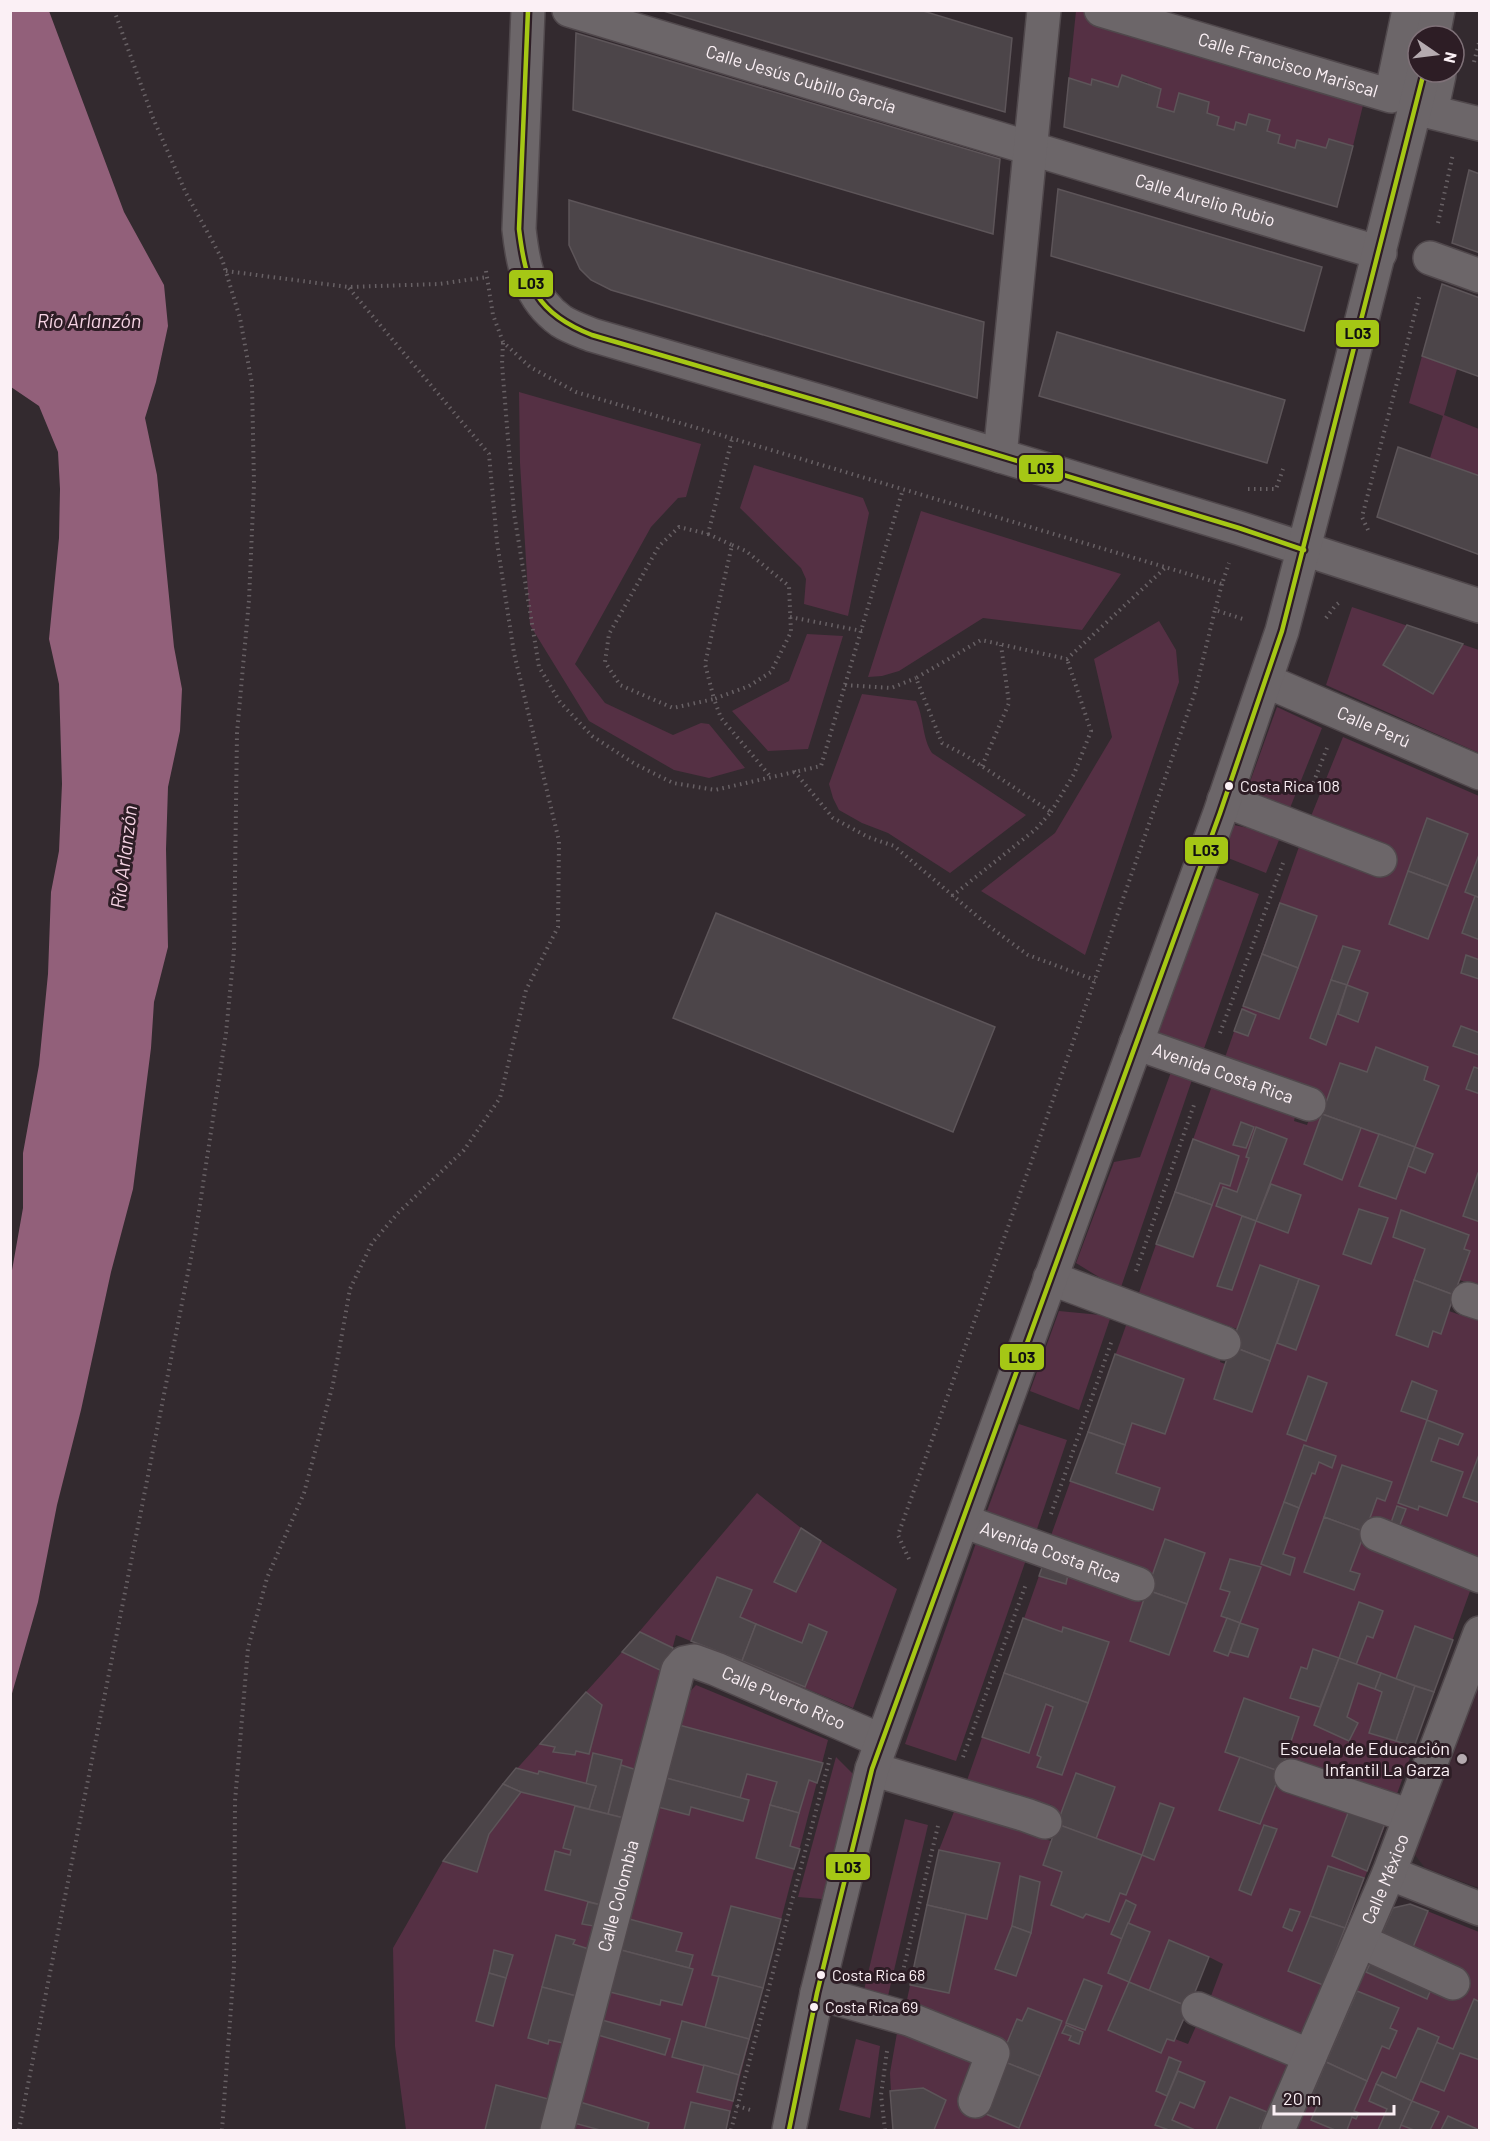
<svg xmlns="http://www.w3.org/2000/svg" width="1490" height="2141" font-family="Barlow,sans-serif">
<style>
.built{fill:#3f2a35}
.green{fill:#553044}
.water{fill:#92607a}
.building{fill:#4c4549;stroke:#5d5559;stroke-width:1.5}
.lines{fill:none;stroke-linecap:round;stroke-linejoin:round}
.minor-casing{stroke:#50484c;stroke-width:36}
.path{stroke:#686165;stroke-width:4;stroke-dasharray:1.5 4.5;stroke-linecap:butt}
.minor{stroke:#6c6669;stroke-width:33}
.bus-1-casing{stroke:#2d1d25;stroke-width:9}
.bus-1{stroke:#a5c715;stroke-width:4.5}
.bus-dot{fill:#fbf0f5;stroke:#2d1d25;stroke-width:2}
.poi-dot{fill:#b5abb0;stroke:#2d1d25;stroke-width:2}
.labels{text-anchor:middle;stroke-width:6;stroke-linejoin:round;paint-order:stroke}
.bus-label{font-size:16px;fill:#fbf0f5;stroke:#2d1d25;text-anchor:start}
.street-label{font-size:18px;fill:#fbf0f5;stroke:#2d1d25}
.poi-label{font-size:18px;fill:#fbf0f5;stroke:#2d1d25;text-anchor:end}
.water-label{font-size:20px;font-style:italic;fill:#f5d3e3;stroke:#2d1d25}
.line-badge{stroke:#2d1d25;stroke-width:2}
.pale-badge-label{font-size:16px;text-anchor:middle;font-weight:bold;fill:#111}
</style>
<rect width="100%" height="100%" fill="#332a2f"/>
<polygon class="built" points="1479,1667 1479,1888 1425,1868 1411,1850"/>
<g class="green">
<polygon points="1101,10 1367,89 1353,146 1330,139 1326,148 1297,140 1295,148 1278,143 1267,131 1270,120 1249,114 1246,125 1236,122 1234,130 1217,125 1219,117 1207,113 1179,94 1174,112 1157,107 1161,90 1148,85 1148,83 1122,75 1118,87 1092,79 1091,85 1069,78 1076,11"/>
<polygon points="1422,356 1457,369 1444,415 1479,429 1479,476 1430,458 1443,416 1409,403"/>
<polygon points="519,392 701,444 686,497 678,498 651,527 575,664 605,703 673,735 701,723 709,724 745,768 709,778 674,770 589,721 530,625 520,463"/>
<polygon points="754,465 863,498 869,513 848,616 804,604 806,579 801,568 740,508"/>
<polygon points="921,511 1121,574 1082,630 983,618 899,671 882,676 868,677"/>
<polygon points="1352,607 1479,650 1479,753 1326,685"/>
<polygon points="1159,621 1176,650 1179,682 1085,955 981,891 1055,833 1112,737 1094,659"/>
<polygon points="807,634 843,636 808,749 768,751 732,711 789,681"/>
<path d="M862,694L916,701C924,717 922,738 932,753L1026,815L950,873L888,833L862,823L839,810L833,798L829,784Z"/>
<polygon points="1277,707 1322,728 1288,813 1247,790"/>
<polygon points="1343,737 1479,796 1479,1285 1459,1280 1449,1311 1463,1316 1479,1314 1479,1565 1388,1531 1361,1540 1474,1580 1393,1805 1323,1985 1297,2042 1208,2004 1223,1964 1209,1957 1175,2039 1188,2044 1197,2024 1291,2057 1259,2130 893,2130 890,2073 898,2027 1000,2061 905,2009 939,1850 957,1804 1032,1829 1033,1835 1051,1841 1057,1824 1047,1816 1051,1804 1048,1807 965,1786 1046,1556 1125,1596 1142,1602 1147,1590 1048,1544 1129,1317 1222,1353 1220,1362 1225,1364 1237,1329 1221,1323 1217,1332 1135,1304 1214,1080 1297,1109 1294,1121 1307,1125 1316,1100 1222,1066 1301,841"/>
<polygon points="1234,825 1281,835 1266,873 1223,856"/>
<polygon points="1215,878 1259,894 1201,1057 1159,1032"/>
<polygon points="1171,1072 1194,1074 1120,1290 1076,1263 1114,1162 1140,1157"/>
<polygon points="1059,1311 1111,1316 1079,1410 1030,1391"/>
<polygon points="1019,1424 1067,1440 1035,1535 987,1511"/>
<polygon points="757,1493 801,1528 897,1589 853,1708 676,1635 544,2130 406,2130 395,2046 393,1948 443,1861 503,1784 622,1652"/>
<polygon points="976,1543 1028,1554 956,1761 905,1744"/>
<polygon points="696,1685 828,1740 726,2130 572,2130 687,1695"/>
<polygon points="836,1757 853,1774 822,1899 798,1897"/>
<polygon points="905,1819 928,1825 888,1996 864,1990"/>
<polygon points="1410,1904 1479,1932 1479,2130 1297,2130 1393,1908"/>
<polygon points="856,2039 880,2046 870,2118 839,2110"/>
</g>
<polygon class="water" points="49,11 124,212 164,285 168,326 156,382 145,418 157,475 174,647 182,689 180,731 168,787 166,849 168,947 154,1002 151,1048 133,1189 111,1272 81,1410 57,1505 38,1602 11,1697 11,1276 23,1208 23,1153 39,1065 48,974 51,892 59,851 62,784 59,684 49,639 59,538 60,489 58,452 39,406 11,387 10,11"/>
<g class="building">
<polygon points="660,10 920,10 1012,38 1005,112"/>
<polygon points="576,33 1000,159 993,234 573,110"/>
<polygon points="1122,75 1161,89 1157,107 1174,112 1179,93 1209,102 1207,113 1219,117 1217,125 1234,130 1236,122 1246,125 1249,114 1270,120 1267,131 1280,135 1278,143 1295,148 1297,140 1326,148 1329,139 1353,146 1337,207 1064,127 1069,78 1091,85 1092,79 1118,87"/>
<polygon points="1469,170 1480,174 1480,253 1452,243"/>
<polygon points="1058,189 1322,267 1304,331 1051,256"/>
<polygon points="569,200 984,322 977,398 611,290 591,280 580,269 569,245"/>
<polygon points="1442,284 1480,298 1480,377 1422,356"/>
<polygon points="1057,332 1285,400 1267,463 1039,396"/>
<polygon points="1398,447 1480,476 1480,555 1377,517"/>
<polygon points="1407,625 1463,644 1433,694 1383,665"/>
<polygon points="1427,818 1468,834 1448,886 1408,871"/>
<polygon points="1480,852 1480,898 1465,892"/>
<polygon points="1408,871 1448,886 1428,939 1389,924"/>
<polygon points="1475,896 1480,898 1480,940 1462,933"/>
<polygon points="1280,903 1317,916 1298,968 1262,954"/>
<polygon points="716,913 995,1027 953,1132 673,1018"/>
<polygon points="1343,946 1360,951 1347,985 1331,980"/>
<polygon points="1262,954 1298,968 1279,1019 1243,1006"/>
<polygon points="1466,955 1480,960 1479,979 1461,973"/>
<polygon points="1331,980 1347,985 1326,1045 1310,1038"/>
<polygon points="1347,985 1368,993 1358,1022 1338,1014"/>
<polygon points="1242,1009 1256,1015 1248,1036 1234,1031"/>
<polygon points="1461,1026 1480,1033 1479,1055 1453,1046"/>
<polygon points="1376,1047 1428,1067 1424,1080 1439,1086 1415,1147 1322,1114 1340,1063 1367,1072"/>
<polygon points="1474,1067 1480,1069 1480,1094 1466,1089"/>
<polygon points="1322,1114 1361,1128 1342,1180 1304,1164"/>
<polygon points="1241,1122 1254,1127 1246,1148 1233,1145"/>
<polygon points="1256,1127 1287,1139 1256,1221 1216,1206 1223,1187 1237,1192 1249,1158 1246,1157"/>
<polygon points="1379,1134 1415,1147 1396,1199 1359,1186"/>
<polygon points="1193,1139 1239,1156 1230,1186 1220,1183 1212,1205 1175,1192"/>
<polygon points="1415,1147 1433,1154 1425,1173 1408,1166"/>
<polygon points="1478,1173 1480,1173 1480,1222 1463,1216"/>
<polygon points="1271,1184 1301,1195 1288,1233 1256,1221"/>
<polygon points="1175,1192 1212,1205 1193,1257 1156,1244"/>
<polygon points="1359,1209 1388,1218 1371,1264 1343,1254"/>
<polygon points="1401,1210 1469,1235 1464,1249 1470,1251 1454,1295 1414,1280 1425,1249 1393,1237"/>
<polygon points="1242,1216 1256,1221 1232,1290 1217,1286"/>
<polygon points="1260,1265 1299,1279 1270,1361 1231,1346"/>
<polygon points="1299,1279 1319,1286 1296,1350 1277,1343"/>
<polygon points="1414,1280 1454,1295 1441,1334 1433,1331 1428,1347 1396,1335"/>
<polygon points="1231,1346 1270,1361 1252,1412 1214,1399"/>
<polygon points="1115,1354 1184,1379 1165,1434 1132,1423 1125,1445 1088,1432"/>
<polygon points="1308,1376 1327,1383 1306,1441 1287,1434"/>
<polygon points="1412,1381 1437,1391 1427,1420 1401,1411"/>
<polygon points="1427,1420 1463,1434 1458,1445 1439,1438 1431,1461 1463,1472 1447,1516 1419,1506 1418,1510 1398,1503"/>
<polygon points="1088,1432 1125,1445 1116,1473 1160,1488 1153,1510 1070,1481"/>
<polygon points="1304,1445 1336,1456 1332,1468 1319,1462 1315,1474 1312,1473 1299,1508 1284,1502"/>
<polygon points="1480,1452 1480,1503 1463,1497"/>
<polygon points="1342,1465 1392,1482 1385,1501 1377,1498 1365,1532 1324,1517"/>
<polygon points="1284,1502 1299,1508 1283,1554 1295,1558 1290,1575 1261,1564"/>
<polygon points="1397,1506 1406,1509 1396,1535 1388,1531"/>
<polygon points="1324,1517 1365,1532 1350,1571 1360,1574 1354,1590 1304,1572"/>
<polygon points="801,1528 821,1541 796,1592 774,1582"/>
<polygon points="1165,1539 1205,1553 1187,1604 1147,1590"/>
<polygon points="1046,1556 1070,1565 1066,1584 1039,1576"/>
<polygon points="1230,1559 1261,1567 1240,1623 1221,1616 1230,1592 1220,1589"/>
<polygon points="717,1577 752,1590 740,1617 756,1624 742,1661 691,1641"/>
<polygon points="1147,1590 1187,1604 1169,1655 1130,1641"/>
<polygon points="1359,1602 1383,1611 1373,1638 1367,1636 1356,1665 1339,1658"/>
<polygon points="1023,1618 1062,1632 1063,1627 1109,1642 1088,1703 1004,1673"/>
<polygon points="1227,1618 1240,1623 1228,1656 1214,1651"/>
<polygon points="1240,1623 1258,1629 1248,1657 1230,1652"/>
<polygon points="756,1624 802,1643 809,1624 827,1632 805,1687 742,1661"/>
<polygon points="1415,1626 1453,1640 1434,1692 1396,1679"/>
<polygon points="640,1632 673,1648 666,1673 622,1652"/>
<polygon points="1313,1649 1339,1658 1320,1707 1290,1698 1301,1667 1307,1669"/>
<polygon points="1339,1658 1381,1673 1375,1689 1358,1683 1347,1717 1358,1723 1349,1741 1314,1725"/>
<polygon points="1004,1673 1088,1703 1062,1775 1037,1767 1041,1757 1037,1755 1053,1707 1046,1704 1029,1753 982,1737"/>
<polygon points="1381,1673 1415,1686 1396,1741 1369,1733 1382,1692 1375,1689"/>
<polygon points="1415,1686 1434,1692 1414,1747 1396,1741"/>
<polygon points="586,1692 602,1705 589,1754 576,1751 575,1755 553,1752 555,1747 540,1744"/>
<polygon points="1244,1698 1299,1717 1281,1772 1225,1752"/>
<polygon points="679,1725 823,1763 817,1783 809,1780 799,1813 770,1805 777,1782 747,1774 740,1798 666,1778"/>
<polygon points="593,1753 622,1760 608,1814 589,1809 596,1786 586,1784"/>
<polygon points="1240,1757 1281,1772 1260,1824 1219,1810"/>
<polygon points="621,1765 640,1771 628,1819 608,1814"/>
<polygon points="516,1768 538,1774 539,1771 596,1786 589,1809 521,1792 503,1784"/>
<polygon points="1076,1773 1115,1787 1096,1839 1057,1824"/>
<polygon points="666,1778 749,1800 743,1821 691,1807 689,1815 658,1807"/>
<polygon points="503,1784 521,1792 489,1834 477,1872 443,1861"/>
<polygon points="1160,1803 1174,1808 1154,1860 1142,1855"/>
<polygon points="770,1805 799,1813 790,1846 800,1849 794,1869 756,1858"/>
<polygon points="1351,1805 1387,1818 1367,1871 1332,1856"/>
<polygon points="575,1806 628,1819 605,1906 545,1890 555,1851 570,1855 571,1850 563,1848"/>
<polygon points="1057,1824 1142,1855 1126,1895 1120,1893 1109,1922 1086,1914 1083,1918 1051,1905 1062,1872 1043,1865"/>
<polygon points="1264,1825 1277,1829 1251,1895 1239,1890"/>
<polygon points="939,1850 1000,1863 987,1919 927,1905"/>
<polygon points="1328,1866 1364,1878 1345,1928 1310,1916"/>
<polygon points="1020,1876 1040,1882 1031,1933 1012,1926"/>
<polygon points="1126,1900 1136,1905 1122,1939 1111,1934"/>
<polygon points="588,1902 605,1906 599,1927 582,1924"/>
<polygon points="1410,1904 1428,1911 1409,1957 1377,1944 1393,1908"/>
<polygon points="927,1905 966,1914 949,1993 910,1985"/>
<polygon points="731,1906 781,1919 763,1988 712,1975"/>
<polygon points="1290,1909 1300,1912 1292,1931 1283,1927"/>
<polygon points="1310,1916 1345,1928 1323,1985 1288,1971"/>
<polygon points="629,1919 682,1933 676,1951 693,1955 689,1968 621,1950"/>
<polygon points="1128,1923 1150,1932 1129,1982 1108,1973"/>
<polygon points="1012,1926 1031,1933 1016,1976 995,1969"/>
<polygon points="556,1935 575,1940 573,1944 592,1950 580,1997 542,1987"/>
<polygon points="1169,1940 1209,1957 1189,2007 1149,1991"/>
<polygon points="494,1950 513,1955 506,1978 489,1973"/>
<polygon points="621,1950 693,1969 682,2005 661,2000 660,2005 610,1992"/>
<polygon points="1374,1955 1434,1982 1427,1999 1366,1972"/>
<polygon points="489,1973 506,1978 493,2026 476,2021"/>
<polygon points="719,1976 763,1988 749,2039 705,2028"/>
<polygon points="1084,1979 1102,1986 1085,2030 1066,2023"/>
<polygon points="1129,1982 1189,2007 1174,2041 1167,2039 1161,2053 1108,2030"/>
<polygon points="542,1987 580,1997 568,2044 549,2040 548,2044 528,2038"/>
<polygon points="1357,1991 1399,2008 1390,2028 1397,2031 1389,2049 1382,2046 1367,2081 1326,2062"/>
<polygon points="1474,1999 1480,2002 1480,2060 1460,2053 1444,2091 1420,2081 1436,2042 1453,2049"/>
<polygon points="1028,2008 1062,2021 1040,2076 1000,2060 1017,2019 1022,2021"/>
<polygon points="602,2020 670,2039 665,2055 598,2035"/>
<polygon points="682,2021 749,2039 739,2075 672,2057"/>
<polygon points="1066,2025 1083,2032 1079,2044 1069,2040 1071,2036 1062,2033"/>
<polygon points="1418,2028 1439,2037 1412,2101 1376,2084 1382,2072 1396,2078"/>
<polygon points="1169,2057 1181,2062 1167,2096 1156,2091"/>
<polygon points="1000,2060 1040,2076 1019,2128 986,2114 993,2099"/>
<polygon points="1326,2062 1367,2081 1354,2111 1359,2113 1356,2119 1352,2117 1347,2130 1335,2130 1311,2120 1317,2106 1309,2102"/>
<polygon points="704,2065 739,2075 733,2101 697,2092"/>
<polygon points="1178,2071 1205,2082 1194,2108 1180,2102 1172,2120 1195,2130 1169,2130 1155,2125"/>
<polygon points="1376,2084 1412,2101 1399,2130 1378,2130 1387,2109 1369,2101"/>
<polygon points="496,2085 552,2100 544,2130 485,2130"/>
<polygon points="923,2088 946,2100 934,2130 893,2130 890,2091"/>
<polygon points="1230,2097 1267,2112 1259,2130 1216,2130"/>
<polygon points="1412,2101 1439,2112 1430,2130 1414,2130 1401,2125"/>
<polygon points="580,2102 649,2123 647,2130 600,2130 574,2123"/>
<polygon points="691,2102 730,2111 726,2130 684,2130"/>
<polygon points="1448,2116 1477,2129 1479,2130 1441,2130"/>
</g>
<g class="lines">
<g class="minor-casing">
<g id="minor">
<path d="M528,10L519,229C523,266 529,298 561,321C570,327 582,331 592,335L829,404L1239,528L1480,606"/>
<path id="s1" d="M569,10L1380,253"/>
<path id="s2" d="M1101,10L1391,96L1409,10"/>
<polyline points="1433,36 1438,10"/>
<polyline points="1439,75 1431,112 1480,124"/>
<polyline points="1430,258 1480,276"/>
<polyline points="1000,456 1044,10"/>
<path id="s3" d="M1266,681L1480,773"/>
<polyline points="1224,800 1380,860"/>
<path id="s4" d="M1136,1043L1309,1104"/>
<polyline points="1050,1278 1224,1343"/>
<polyline points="1468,1299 1480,1303"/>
<path id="s5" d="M963,1521L1138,1584"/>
<polyline points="1377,1534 1480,1576"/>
<polyline points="872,1769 1026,1815 1045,1822"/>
<polyline points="1291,1776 1410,1816"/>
<polyline points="1389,1873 1480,1909"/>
<polyline points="1360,1941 1453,1983"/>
<polyline points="817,1993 909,2019 993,2053 975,2101"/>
<polyline points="1198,2009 1310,2056"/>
<path id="s6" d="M557,2130L678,1670L684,1663L694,1661L716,1669L882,1741"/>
<polyline points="789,2130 817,1993 872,1769 1220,813 1282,631 1324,471 1424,72"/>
<path id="s7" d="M1278,2130L1389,1873L1480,1633"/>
</g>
</g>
<g class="path">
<polyline points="1474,62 1480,39"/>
<polyline points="1438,223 1453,154"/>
<polyline points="226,271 348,287 439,284 488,277"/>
<polyline points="486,271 493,315 503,342 530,367 576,392 1222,584 1229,563"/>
<polyline points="503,343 502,364 514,513 539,667 560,702 592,736 635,764 673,783 715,790 821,766 903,489"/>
<polyline points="1248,489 1276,489 1283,469"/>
<polyline points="1368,530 1362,517 1420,294"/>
<polyline points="708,534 732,545 705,664 714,699 673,708 620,685 605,662 609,634 659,546 679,527 708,534 732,439"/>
<polyline points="732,545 746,551 789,586 791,632 771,672 749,686 714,699 721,718 770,776"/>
<polyline points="1222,584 1215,610 1246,620"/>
<polyline points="790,617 862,631"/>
<polyline points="1326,618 1335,606 1341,601"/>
<polyline points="845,685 891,688 916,678"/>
<polyline points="982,766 1009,703 1001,645"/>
<polyline points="794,771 833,818 868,837 894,846 990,927 1028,955 1095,980"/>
<polyline points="1309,794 1327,748"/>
<polyline points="1051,812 1074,774 1091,731 1067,659"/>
<polyline points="952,896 1036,829 1051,812 965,755 942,743 916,678 981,640 1067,659 1165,568"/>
<polyline points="1220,1033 1283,863"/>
<polyline points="1136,1271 1195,1102"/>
<polyline points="1051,1514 1112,1340"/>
<polyline points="909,1559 898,1535 1033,1157 1195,692 1215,610"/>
<polyline points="963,1757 1026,1584"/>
<polyline points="901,1979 938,1826"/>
<polyline points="737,2106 754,2111"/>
<polyline points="19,2130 195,1237 226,1033 234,951 237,733 249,600 254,484 252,384 240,318 222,259 186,193 153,118 114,10"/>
<polyline points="222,2130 234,1966 235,1801 248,1648 267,1578 304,1493 333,1384 350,1289 372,1243 398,1213 464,1150 500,1098 526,990 558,927 559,841 514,653 497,542 489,454 348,287"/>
<polyline points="731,2130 830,1758"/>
<polyline points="885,2130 881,2095 887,2051"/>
</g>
<use href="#minor" class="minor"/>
<g class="bus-1-casing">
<g id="bus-1">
<path d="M528,10L519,229C526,286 536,313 592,335L829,404L1239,528L1304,550"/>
<polyline points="789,2130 817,1993 872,1769 1220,813 1282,631 1424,72"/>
</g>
</g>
<use href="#bus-1" class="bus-1"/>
</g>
<g class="bus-dot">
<circle cx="1229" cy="786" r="5"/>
<circle cx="821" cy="1975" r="5"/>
<circle cx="814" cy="2007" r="5"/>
</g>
<circle class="poi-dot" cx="1462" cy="1759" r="6"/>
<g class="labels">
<g class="bus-label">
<text x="1240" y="792">Costa Rica 108</text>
<text x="832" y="1981">Costa Rica 68</text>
<text x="825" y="2013">Costa Rica 69</text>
</g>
<g class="street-label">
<text dy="6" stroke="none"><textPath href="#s2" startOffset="195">Calle Francisco Mariscal</textPath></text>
<text dy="6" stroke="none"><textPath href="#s1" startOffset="242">Calle Jesús Cubillo García</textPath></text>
<text dy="6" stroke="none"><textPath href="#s1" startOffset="664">Calle Aurelio Rubio</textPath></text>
<text dy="6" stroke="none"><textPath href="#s3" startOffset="117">Calle Perú</textPath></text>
<text dy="6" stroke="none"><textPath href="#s4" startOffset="92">Avenida Costa Rica</textPath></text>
<text dy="6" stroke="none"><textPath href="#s5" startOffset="93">Avenida Costa Rica</textPath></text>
<text dy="6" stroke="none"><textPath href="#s6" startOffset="592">Calle Puerto Rico</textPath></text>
<text dy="6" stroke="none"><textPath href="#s7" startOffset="273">Calle México</textPath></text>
<text dy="6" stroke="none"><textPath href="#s6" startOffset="242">Calle Colombia</textPath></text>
</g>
<g class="poi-label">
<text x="1450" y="1755">Escuela de Educación<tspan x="1450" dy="21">Infantil La Garza</tspan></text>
</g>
<g class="water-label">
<text x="89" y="328">Río Arlanzón</text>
<text transform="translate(124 857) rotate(-83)" y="7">Río Arlanzón</text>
</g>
</g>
<g class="line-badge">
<rect x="508" y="269" width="46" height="29" rx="6" fill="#a5c715"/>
<rect x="1335" y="319" width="45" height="29" rx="6" fill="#a5c715"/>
<rect x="1018" y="454" width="46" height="29" rx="6" fill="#a5c715"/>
<rect x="1184" y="836" width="45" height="29" rx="6" fill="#a5c715"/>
<rect x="999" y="1343" width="46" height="28" rx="6" fill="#a5c715"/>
<rect x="825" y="1853" width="46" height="28" rx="6" fill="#a5c715"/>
</g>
<g class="pale-badge-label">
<text x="531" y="289">L03</text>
<text x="1358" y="339">L03</text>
<text x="1041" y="474">L03</text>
<text x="1206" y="856">L03</text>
<text x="1022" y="1363">L03</text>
<text x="848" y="1873">L03</text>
</g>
<rect width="1490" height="2141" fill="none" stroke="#fbf0f5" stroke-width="24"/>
<g transform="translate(1436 54) rotate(104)"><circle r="28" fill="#2d1d25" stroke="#7f7178" stroke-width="1.5"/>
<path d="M0-4.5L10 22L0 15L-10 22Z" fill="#b5abb0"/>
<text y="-9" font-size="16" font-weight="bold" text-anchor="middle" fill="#fbf0f5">N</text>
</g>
<path d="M1274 2105v9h120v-9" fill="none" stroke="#fbf0f5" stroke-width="3"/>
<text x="1283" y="2105" font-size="18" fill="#fbf0f5" stroke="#2d1d25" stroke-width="4.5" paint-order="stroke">20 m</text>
</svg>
